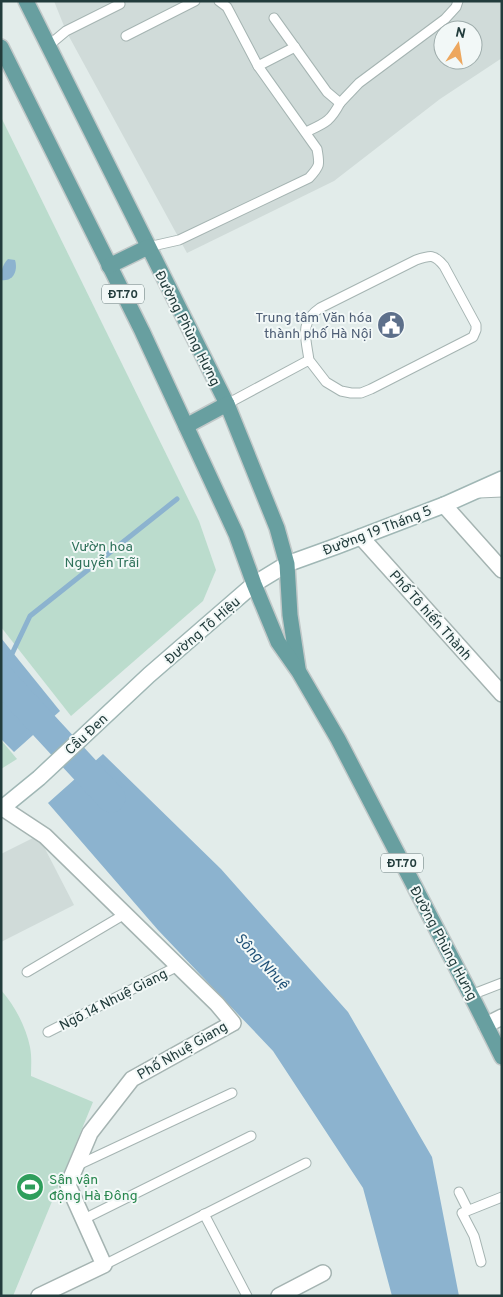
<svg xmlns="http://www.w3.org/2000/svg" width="503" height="1297" font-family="Overpass,sans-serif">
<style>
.built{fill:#d0dbd9;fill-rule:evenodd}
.green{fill:#bbdccd}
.water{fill:#8cb3cf}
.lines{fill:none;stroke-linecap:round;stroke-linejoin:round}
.stream{stroke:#8cb3cf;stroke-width:5}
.river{stroke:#8cb3cf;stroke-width:29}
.lane-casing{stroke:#a5b4b2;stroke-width:11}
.street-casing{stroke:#a5b4b2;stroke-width:18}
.secondary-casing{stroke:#a0b7b5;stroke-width:18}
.primary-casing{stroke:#c1c8c8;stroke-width:18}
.lane{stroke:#fff;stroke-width:9}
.street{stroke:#fff;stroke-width:15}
.secondary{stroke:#fff;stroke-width:15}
.primary{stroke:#689fa0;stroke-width:15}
.labels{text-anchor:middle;stroke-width:4;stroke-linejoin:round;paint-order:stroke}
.shield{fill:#f2f8f7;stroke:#607474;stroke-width:1}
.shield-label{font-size:12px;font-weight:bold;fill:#223c3c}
.service-label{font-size:14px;fill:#4e5e75;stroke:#f2f8f7;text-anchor:end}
.street-label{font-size:14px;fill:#223c3c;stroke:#f2f8f7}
.park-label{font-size:14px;fill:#2e715a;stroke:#f2f8f7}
.leisure-label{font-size:14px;fill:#27864d;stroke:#f2f8f7;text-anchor:start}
.water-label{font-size:15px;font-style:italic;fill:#1f5076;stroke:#f2f8f7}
</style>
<rect width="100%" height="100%" fill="#e2ecea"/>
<g class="built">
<path d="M54,1H502V58L440,99L334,181L187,253L66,31ZM443,30H473V60H443Z"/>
<polygon points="35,837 41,841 74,905 1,942 1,854"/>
</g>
<g class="green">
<polygon points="1,117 199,521 216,570 203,601 71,716 1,627"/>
<polygon points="1,740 17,759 1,769"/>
<path d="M1,990C15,1006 26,1027 30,1047C32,1057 31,1067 31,1076L93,1102L13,1296H1Z"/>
</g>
<g class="water">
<path d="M8,259L15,260C18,270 14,282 1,280C1,272 2,265 8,259Z"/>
<polygon points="1,638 60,711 14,752 1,739"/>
<polygon points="103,754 221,869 348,1012 432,1157 459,1296 392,1296 363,1188 273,1051 158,930 48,803"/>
</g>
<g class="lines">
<polyline class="stream" points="10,658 30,616 177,499"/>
<polyline class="river" points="1,679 111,798"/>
<g class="lane-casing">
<g id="lane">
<polyline points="219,1 227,7 258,66 295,47"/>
<polyline points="274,18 327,92 340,103 359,83 445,19 456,7 458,1"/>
<polyline points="126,36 195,1"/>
<polyline points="48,46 66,31 120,4"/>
<path d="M306,132C325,123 330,122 340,103"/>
<path d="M148,247L179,240L309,178C320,166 320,165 317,149L258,66"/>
<path d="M227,404L309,360C306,338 299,322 320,308L416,260C431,255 434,254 444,266L476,325V330L473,337L371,389L361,393H351L341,391L326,382L309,360"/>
<polyline points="479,493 502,492"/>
<polyline points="27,972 125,914"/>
<polyline points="471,995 502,983"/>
<polyline points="48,1032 178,966"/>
<polyline points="76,1166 232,1093"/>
<polyline points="459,1192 468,1210"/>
<polyline points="204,1214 247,1296"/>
<polyline points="84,1219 251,1136"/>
<polyline points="481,1262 474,1236 462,1213 502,1197"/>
<polyline points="104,1265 306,1163"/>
</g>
</g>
<g class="street-casing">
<g id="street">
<polyline points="444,505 502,570"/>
<polyline points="361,537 502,694"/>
<polyline points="1,807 45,836 217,1004 233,1023 132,1079 90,1133 68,1185 104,1265 39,1296"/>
<polyline points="486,1025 502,1017"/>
<polyline points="279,1296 323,1273"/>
</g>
</g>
<g class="secondary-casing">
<polyline id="secondary" points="1,809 39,778 149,675 254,584 287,564 337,546 444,505 502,479"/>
</g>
<g class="primary-casing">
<g id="primary">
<polyline points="26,1 227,404 277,528 287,564 290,615 298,668"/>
<polyline points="1,47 142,331 236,534 254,584 278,642 299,672 338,739 475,1003 502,1057"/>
<polyline points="109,266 148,247"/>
<polyline points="186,426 227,404"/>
</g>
</g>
<use href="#lane" class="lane"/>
<use href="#street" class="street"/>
<use href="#secondary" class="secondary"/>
<use href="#primary" class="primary"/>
</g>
<defs>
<g id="civic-disc" transform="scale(1.4375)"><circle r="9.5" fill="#5c6f8a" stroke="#f2f8f7"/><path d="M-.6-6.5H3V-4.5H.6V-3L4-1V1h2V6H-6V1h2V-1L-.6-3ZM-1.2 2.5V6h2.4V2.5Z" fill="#fff"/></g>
<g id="stadium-disc" transform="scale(1.4375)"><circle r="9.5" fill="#2e9e5b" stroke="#f2f8f7"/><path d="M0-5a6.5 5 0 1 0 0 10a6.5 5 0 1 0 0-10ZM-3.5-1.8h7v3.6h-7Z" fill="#fff"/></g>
</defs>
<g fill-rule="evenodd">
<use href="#civic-disc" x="391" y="325"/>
<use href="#stadium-disc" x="30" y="1187"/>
</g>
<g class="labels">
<g class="shield">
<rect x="102" y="284.5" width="42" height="19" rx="4"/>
<rect x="381" y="853.5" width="42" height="19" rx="4"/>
</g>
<g class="shield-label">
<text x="123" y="298">ĐT.70</text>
<text x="402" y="867">ĐT.70</text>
</g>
<g class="service-label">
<text x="372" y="322">Trung tâm Văn hóa<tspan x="372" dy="16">thành phố Hà Nội</tspan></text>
</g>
<g class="street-label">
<text transform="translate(188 328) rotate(63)" y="5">Đường Phùng Hưng</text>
<text transform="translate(377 530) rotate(-21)" y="5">Đường 19 Tháng 5</text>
<text transform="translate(431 615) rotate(48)" y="5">Phố Tô hiến Thành</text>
<text transform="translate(202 630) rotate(-41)" y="5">Đường Tô Hiệu</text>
<text transform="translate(86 734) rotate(-43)" y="5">Cầu Đen</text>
<text transform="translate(444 943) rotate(62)" y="5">Đường Phùng Hưng</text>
<text transform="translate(113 999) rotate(-27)" y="5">Ngõ 14 Nhuệ Giang</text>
<text transform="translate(182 1050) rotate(-30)" y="5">Phố Nhuệ Giang</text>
</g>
<g class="park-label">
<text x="102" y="551">Vườn hoa<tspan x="102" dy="16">Nguyễn Trãi</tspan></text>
</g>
<g class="leisure-label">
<text x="49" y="1184">Sân vận<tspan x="49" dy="16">động Hà Đông</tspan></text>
</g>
<g class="water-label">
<text transform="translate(262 961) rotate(47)" y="5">Sông Nhuệ</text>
</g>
</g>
<rect width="503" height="1297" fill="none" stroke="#223c3c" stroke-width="5"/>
<g transform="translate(458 45) rotate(12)"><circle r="24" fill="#f2f8f7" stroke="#9fadac"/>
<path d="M0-4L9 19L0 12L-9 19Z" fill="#eda75e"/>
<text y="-8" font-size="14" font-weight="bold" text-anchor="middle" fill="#223c3c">N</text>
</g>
</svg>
